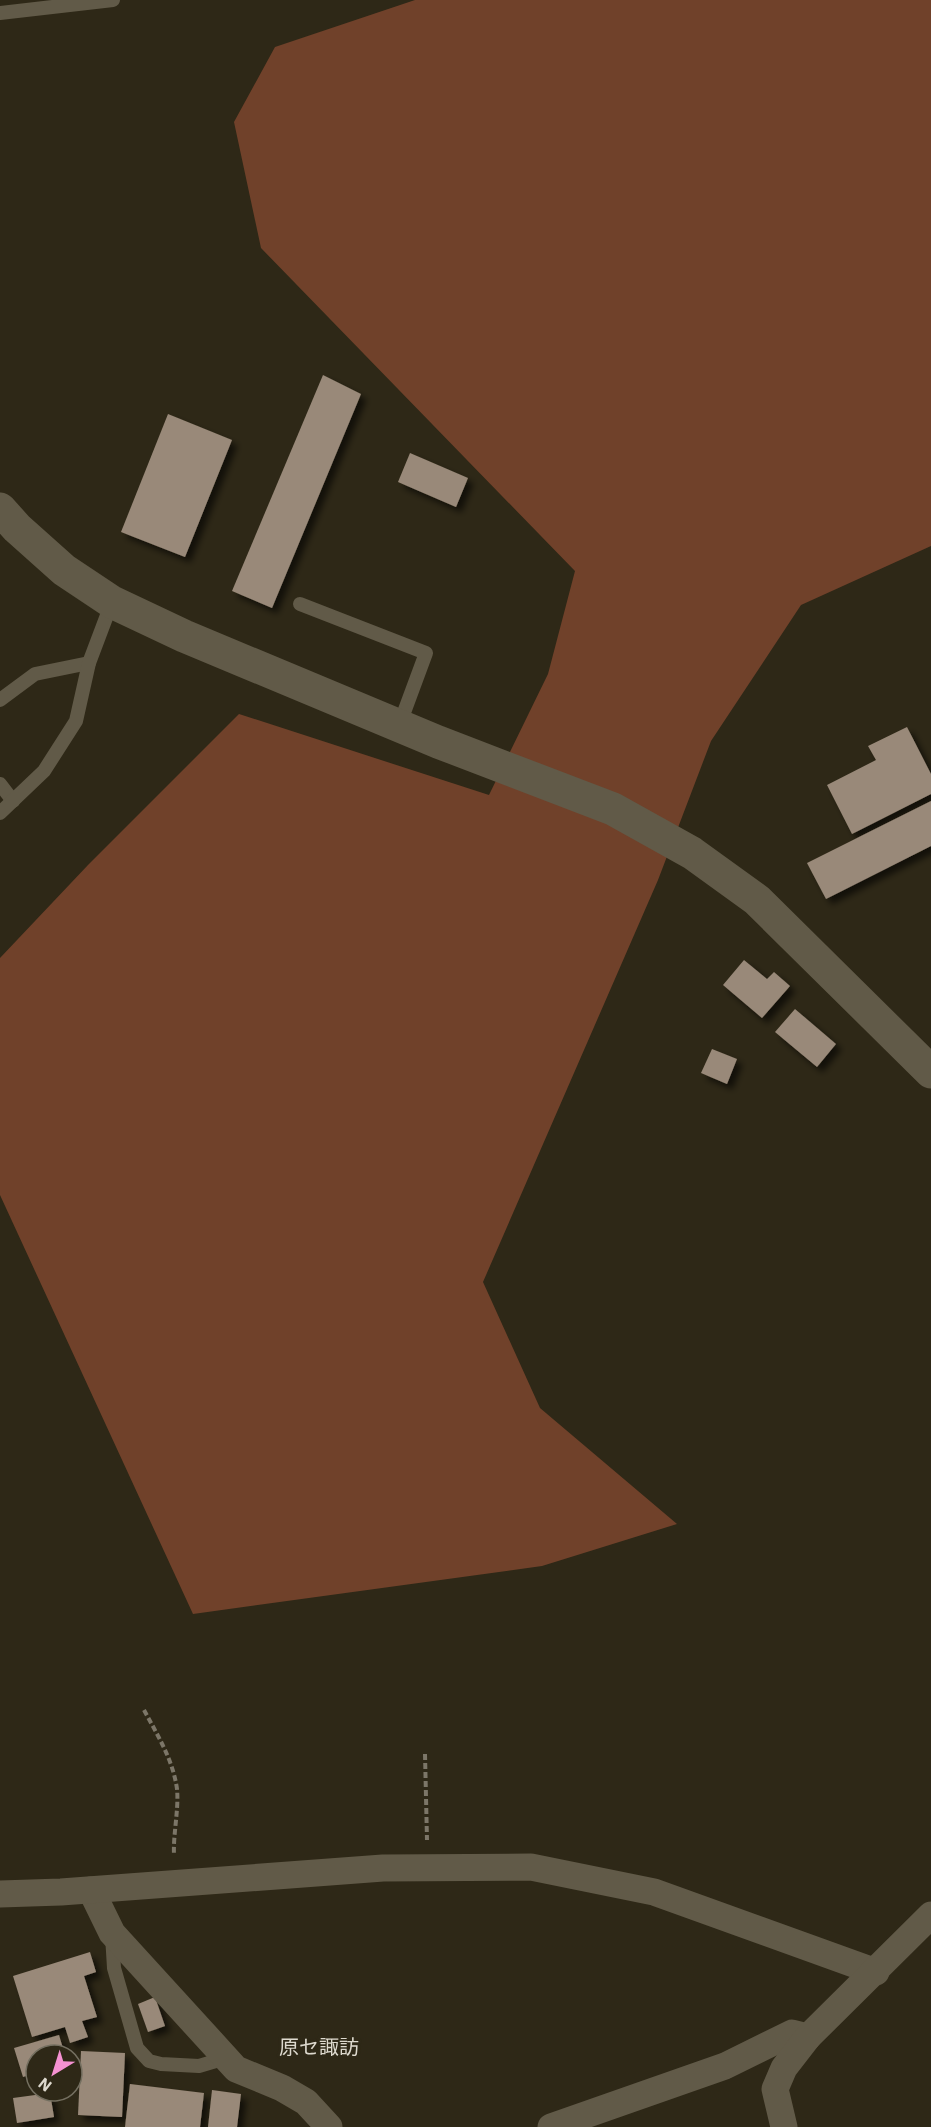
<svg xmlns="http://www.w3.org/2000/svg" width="931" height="2127" font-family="'IBM Plex Sans','Noto Sans JP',sans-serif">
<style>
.forest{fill:#70412a}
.building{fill:#998979;filter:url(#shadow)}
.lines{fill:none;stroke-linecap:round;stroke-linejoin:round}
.path{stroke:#7c7668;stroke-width:4;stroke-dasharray:6 3;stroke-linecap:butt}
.lane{stroke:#615a48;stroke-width:14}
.street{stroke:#615a48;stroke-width:27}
.secondary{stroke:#615a48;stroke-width:33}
.labels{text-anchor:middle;stroke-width:6;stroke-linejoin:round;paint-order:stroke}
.quarter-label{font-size:20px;fill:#ddd9ce;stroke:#2e2817}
</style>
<defs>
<filter id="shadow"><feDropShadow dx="5.5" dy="5.5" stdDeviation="3" flood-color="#0009"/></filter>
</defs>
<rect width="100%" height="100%" fill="#2e2817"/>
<polygon class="forest" points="415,0 931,0 931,546 801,605 711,741 658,880 483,1282 540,1408 677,1524 542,1566 193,1614 0,1195 0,958 88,865 239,714 489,795 548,674 575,571 261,248 234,122 275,47"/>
<g class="building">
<polygon points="323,375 361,394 272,608 232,591"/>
<polygon points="168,414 232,440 185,557 121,532"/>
<polygon points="410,453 468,478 456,507 398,482"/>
<polygon points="907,727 931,774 931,794 852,834 827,785 876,760 868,746"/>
<polygon points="931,801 931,846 826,899 807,863"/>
<polygon points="744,960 767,979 774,972 790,986 762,1018 723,985"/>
<polygon points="795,1009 836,1044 817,1067 775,1032"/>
<polygon points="712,1049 737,1059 727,1084 701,1073"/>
<polygon points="90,1952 96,1972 84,1976 97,2017 82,2021 88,2037 70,2043 65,2027 32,2037 13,1976"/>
<polygon points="155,1997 165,2026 148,2032 138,2004"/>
<polygon points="59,2035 65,2055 36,2055 36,2073 23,2077 14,2048"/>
<polygon points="81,2051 125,2053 122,2117 78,2115"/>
<polygon points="130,2084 204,2093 200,2127 125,2127"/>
<polygon points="212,2090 241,2094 237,2127 208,2127"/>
<polygon points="50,2093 54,2117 17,2123 13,2098"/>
</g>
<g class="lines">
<g class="path">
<path d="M144,1710C158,1736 173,1760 177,1789C179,1809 173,1834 174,1855"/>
<polyline points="425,1754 427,1840"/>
</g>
<g class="lane">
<polyline points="0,13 113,0"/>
<polyline points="300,604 426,653 399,726"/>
<polyline points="0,700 35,674 89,663"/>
<polyline points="0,784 13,801"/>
<polyline points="0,813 44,771 76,721 89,663 112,602"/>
<polyline points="112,1935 114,1968 137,2048 149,2061 161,2064 199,2066 226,2058"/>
</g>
<g class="street">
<polyline points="91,1890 112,1933 236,2069 282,2088 306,2102 329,2127"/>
<polyline points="0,1894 61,1892 383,1868 531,1867 654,1892 876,1972"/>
<polyline points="551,2127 725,2066 792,2033 808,2037"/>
<polyline points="784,2127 775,2089 784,2068 808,2037 931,1915"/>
</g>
<polyline class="secondary" points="0,509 17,528 64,570 112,602 184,636 438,742 613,809 692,853 757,900 931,1072"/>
</g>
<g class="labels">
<g class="quarter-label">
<text x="319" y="2054">原セ諏訪</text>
</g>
</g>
<g transform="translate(54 2073) rotate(218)"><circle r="28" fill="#2e2817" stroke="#746f60" stroke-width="1.5"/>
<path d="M0-4.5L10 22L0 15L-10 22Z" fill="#f591d2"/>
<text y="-9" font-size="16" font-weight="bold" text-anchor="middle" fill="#ddd9ce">N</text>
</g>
</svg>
